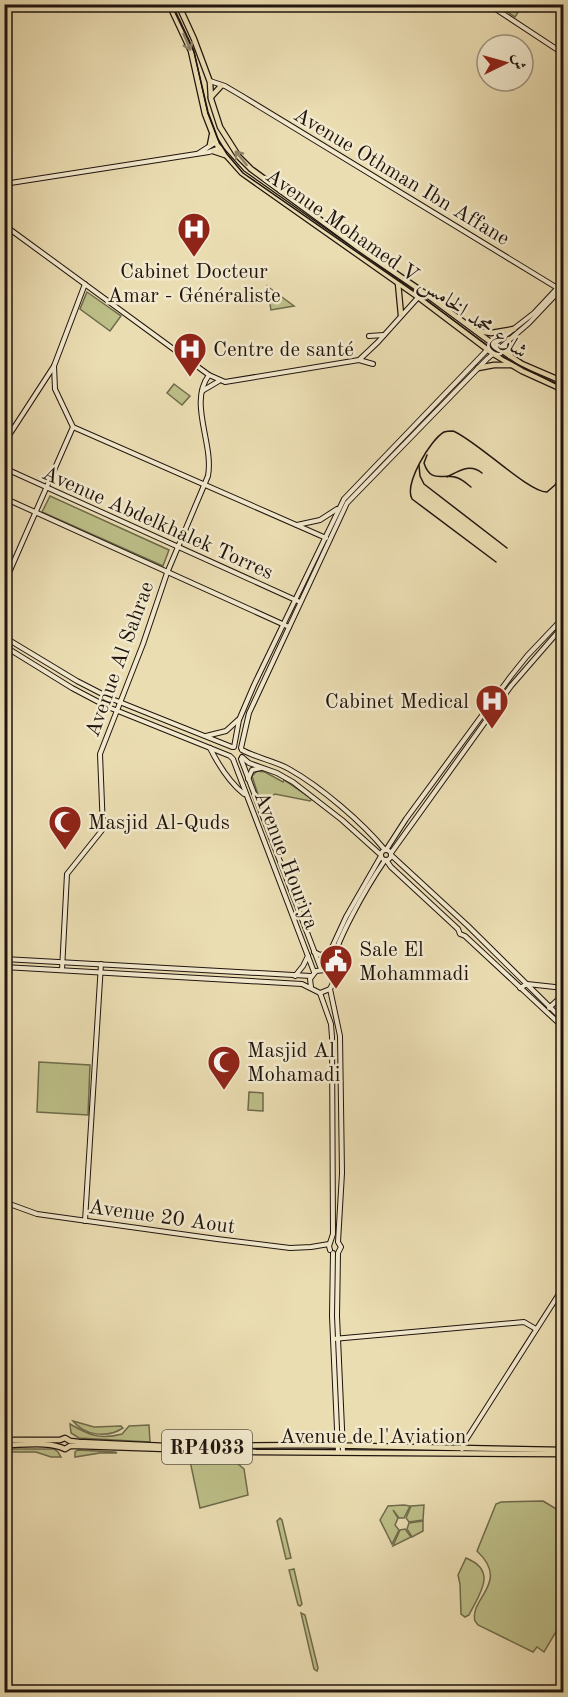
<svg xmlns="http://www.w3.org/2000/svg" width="568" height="1697" font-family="'Old Standard TT',Amiri,serif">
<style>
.green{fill:#bdbf88;stroke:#6e6a4b;stroke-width:1.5}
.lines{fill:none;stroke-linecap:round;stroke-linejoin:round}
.secondary-casing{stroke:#1f140e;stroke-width:6}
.primary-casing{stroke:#1f140e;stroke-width:7}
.secondary{stroke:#f2e9cd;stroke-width:4}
.primary{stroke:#ebddb2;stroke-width:4.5}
.tram{stroke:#1f140e;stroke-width:1.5}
.oneway{stroke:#8f8368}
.labels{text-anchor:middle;stroke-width:5;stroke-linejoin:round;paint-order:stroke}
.shield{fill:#f2e9cd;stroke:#5e5447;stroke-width:1.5}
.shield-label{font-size:20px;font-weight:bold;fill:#1f140e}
.street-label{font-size:21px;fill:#1f140e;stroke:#f2e9cd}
.poi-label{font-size:21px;fill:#1f140e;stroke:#f2e9cd;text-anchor:start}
</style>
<rect width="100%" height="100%" fill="#ebddb2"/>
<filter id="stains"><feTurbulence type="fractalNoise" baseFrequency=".00333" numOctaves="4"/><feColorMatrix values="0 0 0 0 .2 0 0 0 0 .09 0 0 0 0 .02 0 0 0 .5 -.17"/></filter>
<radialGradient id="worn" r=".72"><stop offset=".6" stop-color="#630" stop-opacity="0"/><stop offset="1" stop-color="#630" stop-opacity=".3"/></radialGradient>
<g class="green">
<polygon points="506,5 506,4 523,5 515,17 503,9"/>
<polygon points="267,286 294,306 271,310"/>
<polygon points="87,292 121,316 110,331 80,309"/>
<polygon points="174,384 190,396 182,405 167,393"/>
<polygon points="50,496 169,550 163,566 42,512"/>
<polygon points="257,771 265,772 283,782 284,780 312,799 310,801 275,794 261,804 252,776"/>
<polygon points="39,1062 90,1065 88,1115 37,1112"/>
<polygon points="249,1092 263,1093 263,1111 248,1110"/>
<path d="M73,1421L94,1427L121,1426L123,1428C106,1439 84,1435 73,1421Z"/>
<path d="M70,1424C89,1435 99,1440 122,1434L129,1426L149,1425L150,1442L79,1438L71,1433Z"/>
<polygon points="5,1449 54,1449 58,1452 61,1457 51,1457 36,1452 5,1452"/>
<polygon points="78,1450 115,1452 117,1453 100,1453 75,1457 75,1452"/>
<polygon points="232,1459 244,1469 248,1495 200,1508 190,1461"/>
<path d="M543,1501L563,1513V1620L544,1652L537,1647L533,1652L478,1625L475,1621C469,1598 511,1583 477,1551L496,1504L501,1502Z"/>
<polygon points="404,1505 410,1506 404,1518 399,1518 393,1510 398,1518 395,1525 399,1530 392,1544 380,1520 388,1506"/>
<polygon points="424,1505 423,1520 409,1522 406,1518 411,1506"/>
<polygon points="280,1518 282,1520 291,1558 286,1559 277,1521"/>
<polygon points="423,1521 423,1531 412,1537 407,1529 409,1523"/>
<polygon points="405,1529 411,1537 393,1546 400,1530"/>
<path d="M466,1558C498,1571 480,1593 469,1615L465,1617L461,1614L460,1584L458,1575Z"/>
<polygon points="294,1569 302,1604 300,1606 298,1605 289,1570"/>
<polygon points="301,1613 305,1615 318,1668 317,1671 314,1669"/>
</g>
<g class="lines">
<g class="secondary-casing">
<g id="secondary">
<polyline points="488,4 564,54"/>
<polyline points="210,81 225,86 242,96 564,292"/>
<polyline points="199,153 216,142"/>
<polyline points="4,184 209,152 220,148"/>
<polyline points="4,225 209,375 225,382 359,360 378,342 423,292"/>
<polyline points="369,336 384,335"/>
<polyline points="359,360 373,364"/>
<polyline points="54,366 55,389 73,427 326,538"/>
<polyline points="202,391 219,381"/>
<polyline points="4,443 54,366 85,284"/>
<polyline points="4,468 300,602"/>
<polyline points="4,498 289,627"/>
<polyline points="297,525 320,520 337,509"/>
<polyline points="4,584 73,427"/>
<polyline points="4,637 77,681 112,699 232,747"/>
<polyline points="4,646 72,688 108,707 230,756 233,759 314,972"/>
<polyline points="206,736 226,731 238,720"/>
<polyline points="234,747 239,720 254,685 344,499 488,349 534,313 564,281"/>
<path d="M210,748C219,766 229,782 244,794"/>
<polyline points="241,748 249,713 347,503 487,359 529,323 564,286"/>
<path d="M242,750C257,758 275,761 289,769C321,787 362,822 385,850"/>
<polyline points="242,757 249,763 277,773 293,782 342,820 381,855"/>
<polyline points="241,759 321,969"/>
<polyline points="248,779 252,770 261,768"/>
<circle cx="386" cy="855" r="5"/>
<polyline points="386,850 406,819 511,676 527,656 564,617"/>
<polyline points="391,853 511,686 564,625"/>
<polyline points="391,855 468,926 564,1021"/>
<polyline points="386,860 391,867 458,929 460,934 465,936 564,1028"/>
<polyline points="314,952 320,955 328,953"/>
<polyline points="4,959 311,976"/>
<polyline points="4,967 302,984 320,993 330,989 333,983 331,975 325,970 316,971 310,979 311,987"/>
<polyline points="322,969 346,917 381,856"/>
<path d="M62,970L67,874L103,829L100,754L143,644L167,573L208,476C214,443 188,403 209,375"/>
<path d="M330,973C333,944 368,885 385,860"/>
<polyline points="295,976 303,966 308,956"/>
<polyline points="520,988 527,984 564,988"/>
<polyline points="330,989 340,1036 342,1173 338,1242 341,1247 338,1253 337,1316 343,1451"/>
<polyline points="320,993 331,1024 332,1037 333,1234 329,1246 330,1250"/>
<polyline points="549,1008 564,994"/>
<polyline points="4,1202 37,1214 217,1239 290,1248 311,1247 329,1244"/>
<polyline points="85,1221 101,964"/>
<polyline points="333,1253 332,1316 338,1452"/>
<polyline points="333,1339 524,1322 536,1329"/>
<polyline points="462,1449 464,1443 564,1286"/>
</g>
</g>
<g class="primary-casing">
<g id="primary">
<polyline points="169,4 191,51 205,114 217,145 242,173 418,297 492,353 522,371 564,390"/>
<polyline points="178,4 194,39 210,82 211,99 220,127 239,157 251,169 360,249 423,292 504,352 522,364 564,382"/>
<polyline points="211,97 221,86"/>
<polyline points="210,145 212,135"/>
<polyline points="213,151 225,155"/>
<polyline points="398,283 401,315"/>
<polyline points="478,331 491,333 514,329"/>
<polyline points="509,339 507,346 510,356"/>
<polyline points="478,368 494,365 511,365"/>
<polyline points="4,1440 60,1440 65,1438 70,1441 79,1442 166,1446 313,1445 564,1450"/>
<path d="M4,1445C23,1445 49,1441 65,1449L70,1446H79L256,1452L564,1454"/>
</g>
</g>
<use href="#secondary" class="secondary"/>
<use href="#primary" class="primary"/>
<g class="tram">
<polyline points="171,4 194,52 208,112 218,139 227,154 243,173 426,300 503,357 564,388"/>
<path d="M427,455L424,463C431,485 444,472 458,478C463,480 467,484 471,487"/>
<polyline points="419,465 420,476 424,484 507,548"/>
<path d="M447,477C459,471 470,463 482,473"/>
<path d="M496,562L412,499C404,484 430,440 444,432C447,431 450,431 453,431C476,440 529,493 547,492L555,485L564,472"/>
</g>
</g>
<defs><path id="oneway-shaft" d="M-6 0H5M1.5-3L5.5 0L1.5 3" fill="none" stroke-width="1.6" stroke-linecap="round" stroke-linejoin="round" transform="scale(1.5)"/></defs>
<g class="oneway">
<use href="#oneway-shaft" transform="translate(187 42) rotate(67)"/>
<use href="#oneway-shaft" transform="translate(241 158) rotate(-129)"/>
</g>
<defs>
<g id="hospital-pin" transform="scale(1.725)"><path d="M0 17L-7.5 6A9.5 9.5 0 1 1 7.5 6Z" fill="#8f2418" stroke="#f2e9cd"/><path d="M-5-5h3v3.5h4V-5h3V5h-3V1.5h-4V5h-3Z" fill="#fff"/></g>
<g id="mosque-pin" transform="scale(1.725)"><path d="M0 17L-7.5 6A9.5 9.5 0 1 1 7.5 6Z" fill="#8f2418" stroke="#f2e9cd"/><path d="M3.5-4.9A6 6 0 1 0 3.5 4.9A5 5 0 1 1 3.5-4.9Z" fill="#fff"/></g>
<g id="civic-pin" transform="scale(1.725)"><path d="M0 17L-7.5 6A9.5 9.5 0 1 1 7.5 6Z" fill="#8f2418" stroke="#f2e9cd"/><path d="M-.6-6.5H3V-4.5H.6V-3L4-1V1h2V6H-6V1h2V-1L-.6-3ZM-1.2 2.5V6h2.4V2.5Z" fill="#fff"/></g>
</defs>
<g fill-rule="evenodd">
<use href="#hospital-pin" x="194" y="229"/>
<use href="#hospital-pin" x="190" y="349"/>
<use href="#hospital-pin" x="492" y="701"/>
<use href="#mosque-pin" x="65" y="822"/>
<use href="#civic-pin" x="336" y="961"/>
<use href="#mosque-pin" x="224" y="1062"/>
</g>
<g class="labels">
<rect class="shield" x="162" y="1430" width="90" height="34" rx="4.5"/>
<g class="shield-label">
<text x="207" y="1454">RP4033</text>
</g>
<g class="street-label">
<text transform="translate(402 176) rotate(31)" y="7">Avenue Othman Ibn Affane</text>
<text transform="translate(397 263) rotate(35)" y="7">Avenue Mohamed V شارع محمد الخامس</text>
<text transform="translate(158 522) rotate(24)" y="7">Avenue Abdelkhalek Torres</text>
<text transform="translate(119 659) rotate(-70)" y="7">Avenue Al Sahrae</text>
<text transform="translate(287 860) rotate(69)" y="7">Avenue Houriya</text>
<text transform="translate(162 1216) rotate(8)" y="7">Avenue 20 Aout</text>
<text x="373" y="1443">Avenue de l'Aviation</text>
</g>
<g class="poi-label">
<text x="194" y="278" text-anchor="middle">Cabinet Docteur<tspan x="194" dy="24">Amar - Généraliste</tspan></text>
<text x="213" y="356">Centre de santé</text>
<text x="469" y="708" text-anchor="end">Cabinet Medical</text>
<text x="88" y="829">Masjid Al-Quds</text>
<text x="359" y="956">Sale El<tspan x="359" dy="24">Mohammadi</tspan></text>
<text x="247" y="1057">Masjid Al<tspan x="247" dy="24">Mohamadi</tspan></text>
</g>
</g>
<rect width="568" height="1697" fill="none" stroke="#ebddb2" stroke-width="24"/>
<rect x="6" y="6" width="556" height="1685" fill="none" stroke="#1f140e" stroke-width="3"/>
<rect x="12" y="12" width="544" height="1673" fill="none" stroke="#1f140e" stroke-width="1.5"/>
<g transform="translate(505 63) rotate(85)"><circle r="28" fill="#f2e9cd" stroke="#9e9481" stroke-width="1.5"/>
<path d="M0-4.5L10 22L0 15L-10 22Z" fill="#8f2418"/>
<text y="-9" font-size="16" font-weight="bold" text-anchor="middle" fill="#1f140e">ش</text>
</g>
<rect width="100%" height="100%" filter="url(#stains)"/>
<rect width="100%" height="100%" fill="url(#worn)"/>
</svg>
